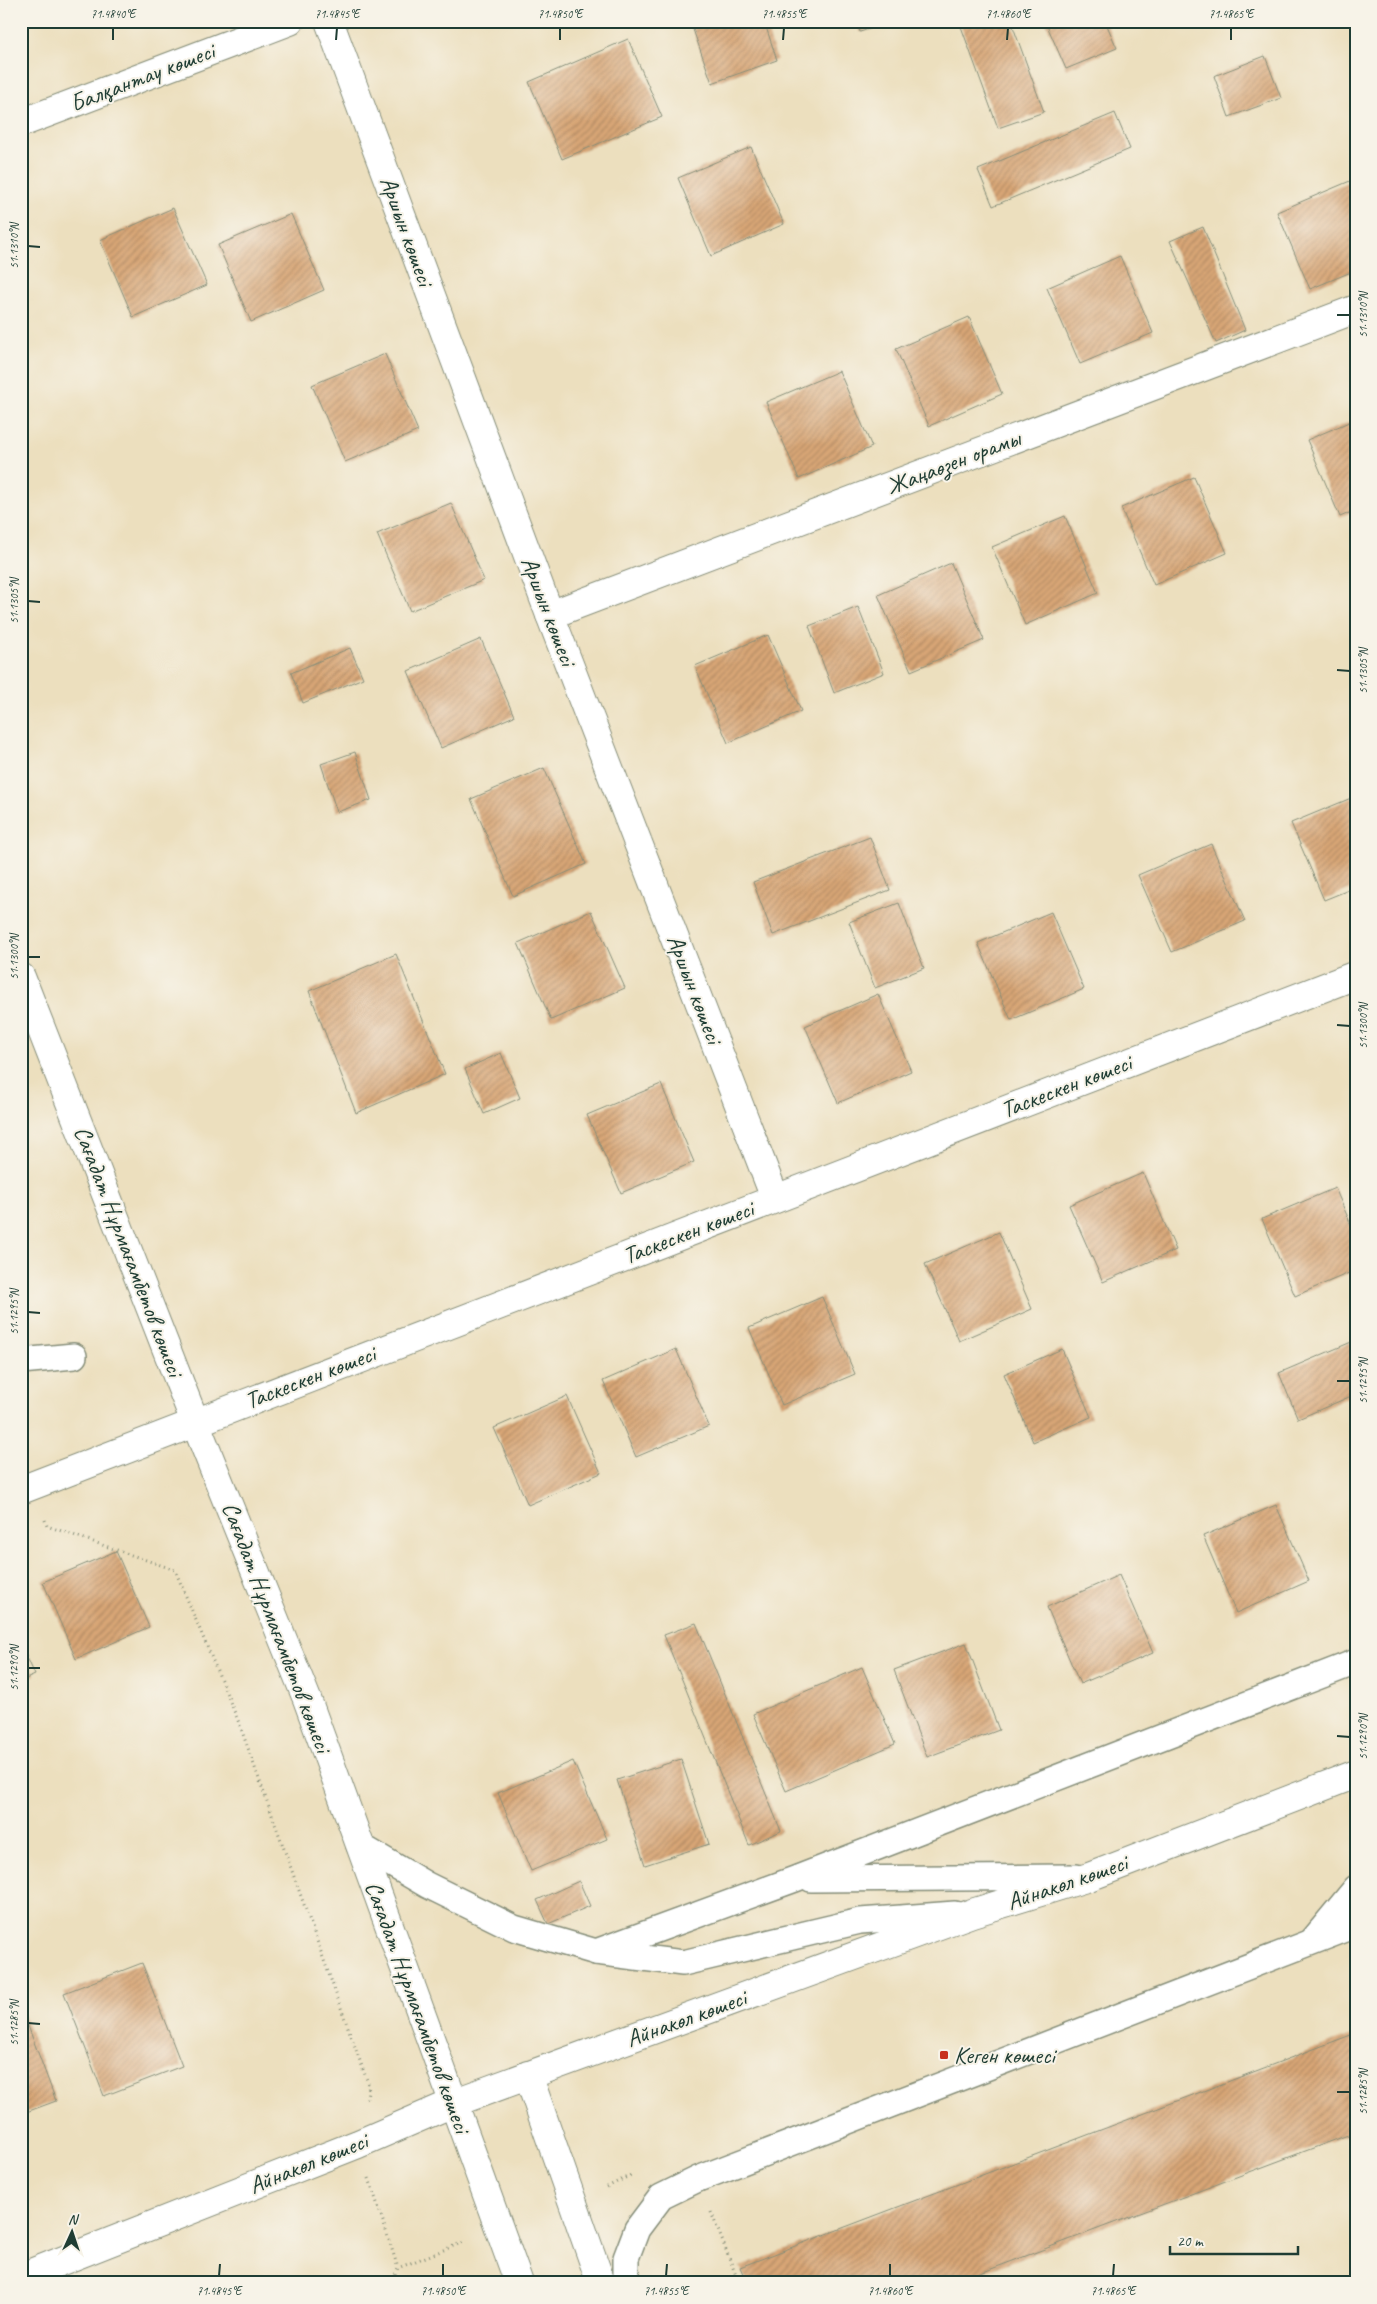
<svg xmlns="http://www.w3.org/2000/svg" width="1377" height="2304" font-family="Caveat,sans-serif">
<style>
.building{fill:url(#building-hatch)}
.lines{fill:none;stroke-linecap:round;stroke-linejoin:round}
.service-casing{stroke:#868e79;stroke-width:28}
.minor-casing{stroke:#868e79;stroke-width:30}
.tertiary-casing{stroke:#868e79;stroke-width:30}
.path{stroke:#868e79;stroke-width:3;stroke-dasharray:1 4;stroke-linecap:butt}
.service{stroke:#fff;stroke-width:25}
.minor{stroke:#fff;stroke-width:28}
.tertiary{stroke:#fff;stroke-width:28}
.ticks{fill:none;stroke:#1f3d34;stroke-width:2}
.poi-dot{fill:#c8321e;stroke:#f7f3e8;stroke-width:2}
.labels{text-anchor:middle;stroke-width:4;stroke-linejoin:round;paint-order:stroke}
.street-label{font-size:24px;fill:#1f3d34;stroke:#f7f3e8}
.poi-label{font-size:24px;fill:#1f3d34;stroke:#f7f3e8;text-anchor:start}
.neatline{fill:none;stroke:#1f3d34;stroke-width:2}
.ticks-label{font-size:12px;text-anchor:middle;fill:#1f3d34}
</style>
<defs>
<pattern id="building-hatch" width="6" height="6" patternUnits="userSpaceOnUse" patternTransform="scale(1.25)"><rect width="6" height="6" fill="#d8a676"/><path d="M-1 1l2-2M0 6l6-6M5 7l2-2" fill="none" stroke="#af8862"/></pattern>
</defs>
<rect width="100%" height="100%" fill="#f7f3e8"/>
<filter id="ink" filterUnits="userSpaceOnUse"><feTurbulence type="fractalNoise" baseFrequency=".02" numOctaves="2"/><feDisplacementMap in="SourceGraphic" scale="10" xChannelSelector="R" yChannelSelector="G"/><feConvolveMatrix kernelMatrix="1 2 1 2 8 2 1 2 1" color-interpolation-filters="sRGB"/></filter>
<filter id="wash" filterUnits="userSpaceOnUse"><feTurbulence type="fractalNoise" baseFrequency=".0096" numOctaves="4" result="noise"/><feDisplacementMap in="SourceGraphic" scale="20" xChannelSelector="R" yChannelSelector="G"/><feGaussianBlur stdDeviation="1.12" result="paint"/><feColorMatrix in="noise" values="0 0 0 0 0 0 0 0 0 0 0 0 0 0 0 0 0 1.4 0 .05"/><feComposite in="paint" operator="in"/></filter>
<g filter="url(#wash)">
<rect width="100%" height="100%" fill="#ecdfbe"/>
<g id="blocks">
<g class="building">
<polygon points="690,21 764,21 777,60 712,83"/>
<polygon points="856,21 891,21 891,22 860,32"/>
<polygon points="959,21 1011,21 1044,112 998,128"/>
<polygon points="1045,21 1105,21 1117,48 1066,69"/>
<polygon points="628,39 662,117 562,159 529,82"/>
<polygon points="1265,56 1281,98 1229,117 1214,76"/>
<polygon points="1115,113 1130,149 993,206 978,170"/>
<polygon points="751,147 784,224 711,256 678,178"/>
<polygon points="1350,181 1356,194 1356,270 1310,289 1277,212"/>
<polygon points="173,208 207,285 133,317 100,240"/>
<polygon points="291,214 324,290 251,322 218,245"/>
<polygon points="1203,227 1245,330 1216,343 1170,241"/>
<polygon points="1120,256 1153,333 1080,364 1047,288"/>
<polygon points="969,317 1002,394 929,426 896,349"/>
<polygon points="385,354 418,431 345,462 312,385"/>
<polygon points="839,371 872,447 799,479 766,402"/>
<polygon points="1356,419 1356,510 1340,517 1307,440"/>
<polygon points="1194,477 1227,553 1154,585 1121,508"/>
<polygon points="451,503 484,580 410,611 377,534"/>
<polygon points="1065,516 1098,593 1025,625 992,547"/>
<polygon points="951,563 984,640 911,671 878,595"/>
<polygon points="858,607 884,673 834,693 809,626"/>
<polygon points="768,635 801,711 728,743 695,666"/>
<polygon points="481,639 514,716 441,748 408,671"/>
<polygon points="350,648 363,678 303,703 291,673"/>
<polygon points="355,752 371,800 337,812 321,764"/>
<polygon points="544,768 586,864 513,896 471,799"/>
<polygon points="1356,796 1356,887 1324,900 1291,823"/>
<polygon points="870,837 890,890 773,935 753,882"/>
<polygon points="1211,844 1245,921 1172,952 1138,875"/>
<polygon points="899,903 924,968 875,988 849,922"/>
<polygon points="591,911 625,988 551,1020 518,943"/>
<polygon points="1051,912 1084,989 1011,1020 978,943"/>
<polygon points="396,954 445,1074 356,1113 309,991"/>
<polygon points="878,994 911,1071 838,1103 805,1026"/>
<polygon points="501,1053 520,1098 484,1114 465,1069"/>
<polygon points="661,1084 694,1162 621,1193 587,1115"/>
<polygon points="1143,1173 1176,1250 1103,1282 1069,1205"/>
<polygon points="1335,1188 1356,1236 1356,1270 1295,1296 1262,1219"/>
<polygon points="999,1232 1032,1309 959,1341 925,1264"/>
<polygon points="822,1297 855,1374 782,1405 749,1328"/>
<polygon points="1356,1340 1356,1394 1298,1419 1279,1373"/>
<polygon points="676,1349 709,1426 636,1457 603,1381"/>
<polygon points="1062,1349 1091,1417 1033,1442 1004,1374"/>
<polygon points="567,1396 601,1473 528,1505 494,1428"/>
<polygon points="1276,1505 1309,1581 1236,1613 1203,1536"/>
<polygon points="116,1551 149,1627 76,1659 43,1582"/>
<polygon points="1119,1575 1153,1653 1080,1684 1047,1607"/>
<polygon points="696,1623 781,1831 749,1845 664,1635"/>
<polygon points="966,1643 999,1730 927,1757 894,1670"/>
<polygon points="21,1644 35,1675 21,1681"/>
<polygon points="862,1667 895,1744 786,1791 753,1714"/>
<polygon points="681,1759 709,1844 645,1865 617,1780"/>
<polygon points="573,1761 607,1839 531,1871 498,1793"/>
<polygon points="579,1881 590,1906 548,1924 537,1900"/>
<polygon points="142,1963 182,2066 104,2096 64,1993"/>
<polygon points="21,2007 56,2101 21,2114"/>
<polygon points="1356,2033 1356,2132 954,2283 747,2283 740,2267"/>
</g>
</g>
</g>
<g filter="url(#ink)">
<use href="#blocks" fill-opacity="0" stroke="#868e79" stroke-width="1"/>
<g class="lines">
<g class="service-casing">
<g id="service">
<polyline points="21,1361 74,1356"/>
<polyline points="359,1845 427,1885 514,1928 596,1952 683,1963 860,1921 955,1914"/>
<polyline points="811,1879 1076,1877"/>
<polyline points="1313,1940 1356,1888"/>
<polyline points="596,1952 795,1879 1356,1662"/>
<polyline points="626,2283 626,2258 637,2229 661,2197 698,2179 1356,1925"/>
</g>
</g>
<g class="minor-casing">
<g id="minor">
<polyline points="329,21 550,615 775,1198"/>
<polyline points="550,615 1356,309"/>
<polyline points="21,1490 1356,975"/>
</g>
</g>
<g class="tertiary-casing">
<g id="tertiary">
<polyline points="21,123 290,21"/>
<polyline points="21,977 195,1422 307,1699 519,2283"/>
<polyline points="528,2075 601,2283"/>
<polyline points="21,2277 358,2144 453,2103 972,1913 1089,1877 1356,1774"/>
</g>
</g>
<g class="path">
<polyline points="45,1520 47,1526 175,1570 239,1723 369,2086 366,2102"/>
<polyline points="369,2178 398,2268"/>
<polyline points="607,2187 633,2174"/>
<polyline points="711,2212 739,2283"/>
<polyline points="391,2283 398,2268 466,2241"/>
</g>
<use href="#service" class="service"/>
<use href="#minor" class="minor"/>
<use href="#tertiary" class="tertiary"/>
</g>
</g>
<path class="ticks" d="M113,40V28M336,40L337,28M560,40V28M783,40L784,28M1007,40L1008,28M1231,40V28M28,246L40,247M1337,315H1350M28,601L40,602M1337,670L1350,671M28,957H40M1337,1025L1350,1026M28,1312L40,1313M1337,1381H1350M28,1668H40M1337,1736L1350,1737M28,2023L40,2024M1337,2092H1350M219,2276L220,2264M443,2276V2264M666,2276L667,2264M890,2276V2264M1113,2276L1114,2264"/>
<rect class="poi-dot" x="939" y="2050" width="10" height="10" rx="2.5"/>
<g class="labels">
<g class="street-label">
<text transform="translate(142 77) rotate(-21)" y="8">Балқантау көшесі</text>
<text transform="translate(407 231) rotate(70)" y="8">Аршын көшесі</text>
<text transform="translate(953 462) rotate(-21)" y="8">Жаңаөзен орамы</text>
<text transform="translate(549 611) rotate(69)" y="8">Аршын көшесі</text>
<text transform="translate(695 989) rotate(69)" y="8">Аршын көшесі</text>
<text transform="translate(1066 1086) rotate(-21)" y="8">Таскескен көшесі</text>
<text transform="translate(688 1232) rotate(-21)" y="8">Таскескен көшесі</text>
<text transform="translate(129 1251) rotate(69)" y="8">Сағадат Нұрмағамбетов көшесі</text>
<text transform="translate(310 1377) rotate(-21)" y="8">Таскескен көшесі</text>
<text transform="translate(277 1627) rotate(69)" y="8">Сағадат Нұрмағамбетов көшесі</text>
<text transform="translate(1067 1882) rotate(-19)" y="8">Айнакөл көшесі</text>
<text transform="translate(418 2007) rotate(70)" y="8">Сағадат Нұрмағамбетов көшесі</text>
<text transform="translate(686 2018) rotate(-20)" y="8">Айнакөл көшесі</text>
<text transform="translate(308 2163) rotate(-22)" y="8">Айнакөл көшесі</text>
</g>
<g class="poi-label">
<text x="954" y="2063">Кеген көшесі</text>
</g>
</g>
<rect width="1377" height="2304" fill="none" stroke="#f7f3e8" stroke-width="55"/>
<g transform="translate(72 2232) rotate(3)" stroke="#f7f3e8" stroke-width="4" paint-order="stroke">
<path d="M0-4L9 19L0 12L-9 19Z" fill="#1f3d34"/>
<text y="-8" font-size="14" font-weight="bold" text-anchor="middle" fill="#1f3d34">N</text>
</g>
<path d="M1170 2246v8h128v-8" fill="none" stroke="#1f3d34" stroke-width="2.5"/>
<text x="1177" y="2246" font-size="15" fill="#1f3d34" stroke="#f7f3e8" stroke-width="4" paint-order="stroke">20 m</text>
<rect x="28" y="28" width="1322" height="2248" class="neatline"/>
<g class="ticks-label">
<text x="113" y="18">71.4840°E</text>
<text x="337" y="18">71.4845°E</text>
<text x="560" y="18">71.4850°E</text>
<text x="784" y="18">71.4855°E</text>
<text x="1008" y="18">71.4860°E</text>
<text x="1231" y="18">71.4865°E</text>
<text transform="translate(14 246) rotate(-90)" y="4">51.1310°N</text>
<text transform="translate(1363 315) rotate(-90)" y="4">51.1310°N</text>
<text transform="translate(14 601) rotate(-90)" y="4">51.1305°N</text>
<text transform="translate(1363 671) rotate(-90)" y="4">51.1305°N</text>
<text transform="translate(14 957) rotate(-90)" y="4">51.1300°N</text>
<text transform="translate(1363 1026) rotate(-90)" y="4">51.1300°N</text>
<text transform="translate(14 1312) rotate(-90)" y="4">51.1295°N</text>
<text transform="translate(1363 1381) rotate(-90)" y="4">51.1295°N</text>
<text transform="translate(14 1668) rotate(-90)" y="4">51.1290°N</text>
<text transform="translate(1363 1737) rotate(-90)" y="4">51.1290°N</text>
<text transform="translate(14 2023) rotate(-90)" y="4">51.1285°N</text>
<text transform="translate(1363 2092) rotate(-90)" y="4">51.1285°N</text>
<text x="219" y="2295">71.4845°E</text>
<text x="443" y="2295">71.4850°E</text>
<text x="666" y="2295">71.4855°E</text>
<text x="890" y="2295">71.4860°E</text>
<text x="1113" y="2295">71.4865°E</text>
</g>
</svg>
